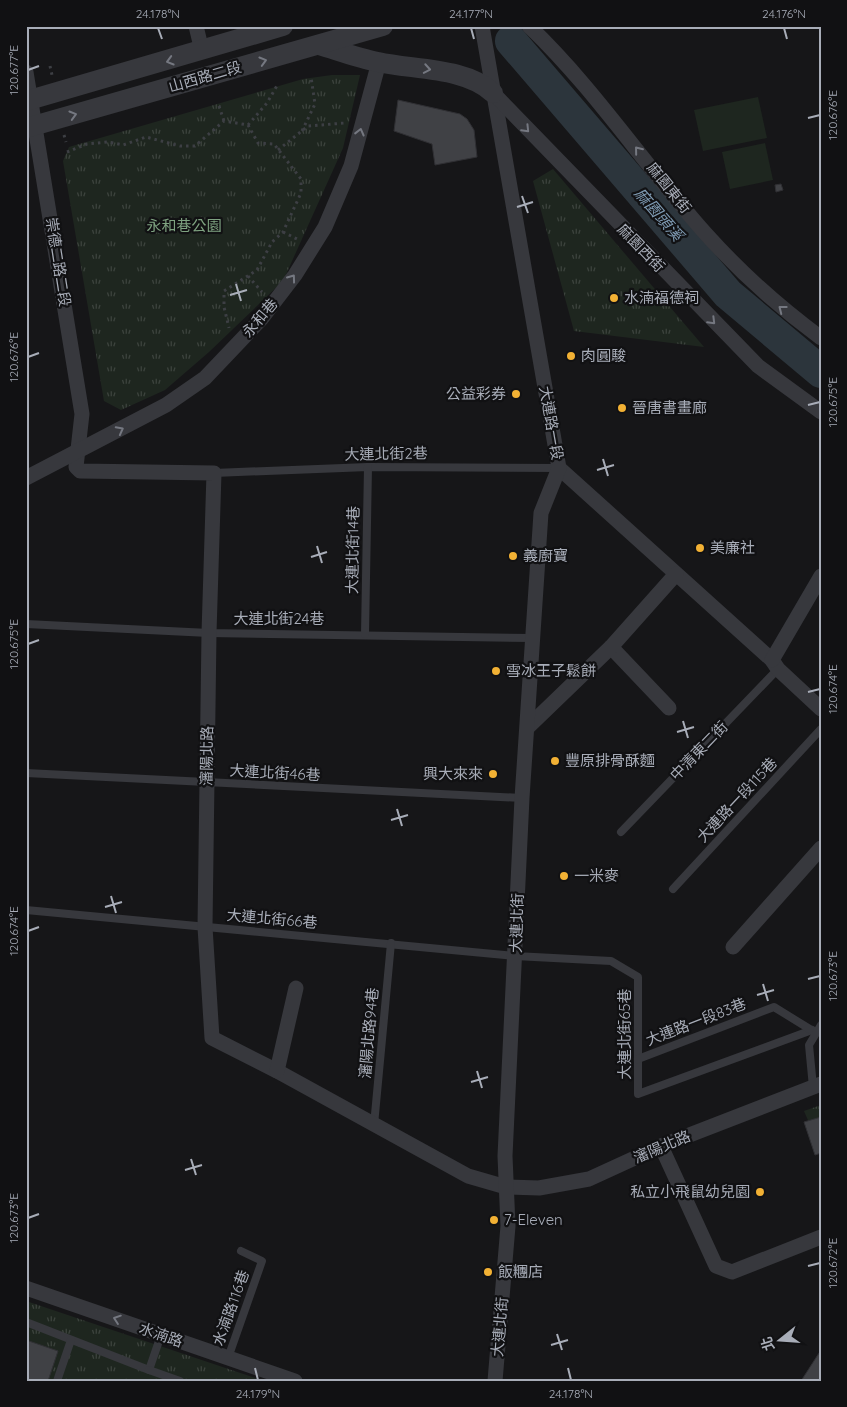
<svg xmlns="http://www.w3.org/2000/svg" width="847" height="1407" font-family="Quicksand,'Noto Sans TC',sans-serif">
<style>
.grass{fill:url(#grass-tufts)}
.garden{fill:#1e261f}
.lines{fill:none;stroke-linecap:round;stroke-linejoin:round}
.river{stroke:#2c353c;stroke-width:32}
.building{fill:#404145;stroke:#303034}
.path{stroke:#3d3f44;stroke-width:3;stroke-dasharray:2.5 4;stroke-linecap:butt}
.service{stroke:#37383d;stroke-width:8}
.minor{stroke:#37383d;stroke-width:15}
.tertiary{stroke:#37383d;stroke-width:20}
.oneway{stroke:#757881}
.ticks{fill:none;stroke:#a8adb8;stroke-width:2}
.poi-dot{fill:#f2b134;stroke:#111113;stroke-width:2}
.labels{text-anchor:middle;stroke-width:4.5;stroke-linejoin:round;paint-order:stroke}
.street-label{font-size:15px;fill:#a8adb8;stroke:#111113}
.park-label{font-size:15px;fill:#7fa381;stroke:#111113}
.poi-label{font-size:15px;fill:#a8adb8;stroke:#111113;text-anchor:start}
.water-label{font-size:16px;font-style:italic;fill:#7f9bb3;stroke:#111113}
.neatline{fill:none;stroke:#a8adb8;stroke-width:2}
.ticks-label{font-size:12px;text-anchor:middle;fill:#a8adb8}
</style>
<defs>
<pattern id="grass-tufts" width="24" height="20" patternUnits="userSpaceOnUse" patternTransform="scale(1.25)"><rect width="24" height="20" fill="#1e261f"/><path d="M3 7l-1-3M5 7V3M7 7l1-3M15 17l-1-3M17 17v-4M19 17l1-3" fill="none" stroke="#3c433d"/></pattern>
</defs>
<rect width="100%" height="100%" fill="#161618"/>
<g class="grass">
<polygon points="332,75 360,75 343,148 283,281 209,352 165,390 121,410 104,401 63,161 69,147 303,79"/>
<polygon points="553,169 704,347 574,331 533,181"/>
<polygon points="821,1105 821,1150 804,1111"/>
<polygon points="26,1301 264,1381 26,1381"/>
</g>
<g class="garden">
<polygon points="758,97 767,138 703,151 694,110"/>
<polygon points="765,143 773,180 730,189 722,152"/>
</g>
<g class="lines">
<polyline class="river" points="511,41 728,294 821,372"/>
</g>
<g class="building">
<polygon points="398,100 460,114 467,119 474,130 477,157 435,165 432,144 394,131"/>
<polygon points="781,184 783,190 776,192 775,185"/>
<polygon points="821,1117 821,1153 815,1155 804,1122"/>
<polygon points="26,1340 58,1351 48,1381 26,1381"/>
<polygon points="821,1350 821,1381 801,1381"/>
</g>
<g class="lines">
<g class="path">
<polyline points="50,66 52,75"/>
<polyline points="219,106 224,121"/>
<polyline points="248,125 267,103 278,84"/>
<polyline points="302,131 315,104 311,77"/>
<polyline points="64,135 66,142"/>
<polyline points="278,150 308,126 345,123"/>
<polyline points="67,152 87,144 108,142 123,145 146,137 180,146 195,146 224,121 248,125 258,143 274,144 301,179 301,193 283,232 272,242 257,270 224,291 224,307 229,328"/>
<polyline points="283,232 297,239"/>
<polyline points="248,276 262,292"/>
</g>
<g class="service">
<polyline points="214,473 368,467 559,468"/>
<polyline points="26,624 209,633 532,638"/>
<polyline points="365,634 368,467"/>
<polyline points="26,773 522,798"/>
<polyline points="621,832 778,669"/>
<polyline points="673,889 821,729"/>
<polyline points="26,910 515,956 611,961 638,977 638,1094 812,1030"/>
<polyline points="638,1059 774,1007 813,1031"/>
<polyline points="813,1087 809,1045 821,1025"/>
<polyline points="374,1125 391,943"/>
<polyline points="26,1322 149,1370 161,1335"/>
<polyline points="228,1358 262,1261 241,1251"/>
<polyline points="149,1370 180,1381"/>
<polyline points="57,1381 71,1340"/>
</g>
<g class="minor">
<polyline points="196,26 202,51"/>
<polyline points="482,26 559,468 772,660 778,669 821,709"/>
<path d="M529,26C595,89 645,166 706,234C741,273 779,307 821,338"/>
<polyline points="26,72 82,414 76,467 80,471 214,473 209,633 205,927 212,1038 277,1071 468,1176 506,1187 539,1188 589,1179 661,1146 821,1084"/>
<polyline points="494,94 758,366 821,412"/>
<polyline points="26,478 166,405 205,378 262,318 295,275 325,227 351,166 379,62"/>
<polyline points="611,647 669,708"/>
<polyline points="772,660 821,576"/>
<polyline points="528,727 611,647 676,574"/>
<polyline points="733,947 821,848"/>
<polyline points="277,1071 296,988"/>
<polyline points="661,1146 716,1266 732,1272 821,1237"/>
<polyline points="26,1288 295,1381"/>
<polyline points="495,1381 508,1226 505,1156 522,798 541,513 559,468"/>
</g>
<g class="tertiary">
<path d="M319,45C339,51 358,58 378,62C413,70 466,67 493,93"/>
<polyline points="26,101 283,26"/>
<polyline points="26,128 383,26"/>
</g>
</g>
<defs><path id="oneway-chevron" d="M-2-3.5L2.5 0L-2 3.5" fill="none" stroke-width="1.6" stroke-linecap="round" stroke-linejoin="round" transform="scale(1.25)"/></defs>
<g class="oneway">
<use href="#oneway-chevron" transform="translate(170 61) rotate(164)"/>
<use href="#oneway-chevron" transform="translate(263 61) rotate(-16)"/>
<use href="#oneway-chevron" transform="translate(427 69) rotate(10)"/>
<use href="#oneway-chevron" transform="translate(73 115) rotate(-16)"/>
<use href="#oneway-chevron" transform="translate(526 129) rotate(46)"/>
<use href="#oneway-chevron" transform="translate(360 132) rotate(-76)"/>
<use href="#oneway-chevron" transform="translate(638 150) rotate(-129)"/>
<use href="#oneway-chevron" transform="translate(292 278) rotate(-54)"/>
<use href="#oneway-chevron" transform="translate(782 309) rotate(-142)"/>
<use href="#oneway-chevron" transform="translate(712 321) rotate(45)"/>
<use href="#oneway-chevron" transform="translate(120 430) rotate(-28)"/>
<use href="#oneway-chevron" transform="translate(117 1319) rotate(-161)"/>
</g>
<path class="ticks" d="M158,28L162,39M471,28L474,39M784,28L787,39M28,70L39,66M808,118L820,115M522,196L528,213M517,207L533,202M236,284L241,301M230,295L247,290M28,357L39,353M808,405L820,402M603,459L608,476M597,470L614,465M317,546L322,563M311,557L327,552M28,644L39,640M808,692L820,689M683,721L688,738M677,732L694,727M397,809L402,826M391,820L408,815M111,896L116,913M105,907L122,902M28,931L39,927M808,979L820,976M763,984L768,1001M757,995L774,990M477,1071L482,1088M471,1082L488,1077M191,1159L196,1175M185,1170L202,1165M28,1218L39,1214M808,1266L820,1263M557,1334L562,1350M551,1345L568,1340M255,1368L258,1380M568,1368L571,1380"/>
<g class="poi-dot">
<circle cx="614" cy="298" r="5"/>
<circle cx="571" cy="356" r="5"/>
<circle cx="516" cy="394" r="5"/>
<circle cx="622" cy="408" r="5"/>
<circle cx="700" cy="548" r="5"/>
<circle cx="513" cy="556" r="5"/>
<circle cx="496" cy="671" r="5"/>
<circle cx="555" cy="761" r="5"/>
<circle cx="493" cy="774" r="5"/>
<circle cx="564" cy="876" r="5"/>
<circle cx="760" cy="1192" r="5"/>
<circle cx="494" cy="1220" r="5"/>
<circle cx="488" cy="1272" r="5"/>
</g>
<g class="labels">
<g class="street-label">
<text transform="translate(205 77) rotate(-16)" y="5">山西路二段</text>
<text transform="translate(669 188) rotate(51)" y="5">麻園東街</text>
<text transform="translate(641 248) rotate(46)" y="5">麻園西街</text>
<text transform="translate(58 262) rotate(81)" y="5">崇德二路二段</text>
<text transform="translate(260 318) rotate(-50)" y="5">永和巷</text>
<text transform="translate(551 423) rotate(80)" y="5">大連路一段</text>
<text transform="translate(386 454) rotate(-1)" y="5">大連北街2巷</text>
<text transform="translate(353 550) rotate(-89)" y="5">大連北街14巷</text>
<text x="279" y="624">大連北街24巷</text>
<text transform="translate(699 751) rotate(-46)" y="5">中清東二街</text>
<text transform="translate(207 756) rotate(-89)" y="5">瀋陽北路</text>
<text transform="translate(275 773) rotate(3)" y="5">大連北街46巷</text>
<text transform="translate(737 800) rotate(-47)" y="5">大連路一段115巷</text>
<text transform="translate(272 919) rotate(5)" y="5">大連北街66巷</text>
<text transform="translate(517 923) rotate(-88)" y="5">大連北街</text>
<text transform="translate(696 1022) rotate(-21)" y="5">大連路一段83巷</text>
<text transform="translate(369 1033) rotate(-85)" y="5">瀋陽北路94巷</text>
<text transform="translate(625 1034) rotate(-90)" y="5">大連北街65巷</text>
<text transform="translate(662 1147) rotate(-23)" y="5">瀋陽北路</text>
<text transform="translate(231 1308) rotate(-70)" y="5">水湳路116巷</text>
<text transform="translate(500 1327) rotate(-85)" y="5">大連北街</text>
<text transform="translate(161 1335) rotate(19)" y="5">水湳路</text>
</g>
<g class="park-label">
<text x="184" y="231">永和巷公園</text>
</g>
<g class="poi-label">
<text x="624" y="303">水湳福德祠</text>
<text x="581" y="361">肉圓駿</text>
<text x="506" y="399" text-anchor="end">公益彩券</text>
<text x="632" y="413">晉唐書畫廊</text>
<text x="710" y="553">美廉社</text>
<text x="523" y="561">義廚寶</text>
<text x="506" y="676">雪冰王子鬆餅</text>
<text x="565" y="766">豐原排骨酥麵</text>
<text x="483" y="779" text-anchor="end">興大來來</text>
<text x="574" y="881">一米麥</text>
<text x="750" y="1197" text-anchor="end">私立小飛鼠幼兒園</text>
<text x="504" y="1225">7-Eleven</text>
<text x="498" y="1277">飯糰店</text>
</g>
<g class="water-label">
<text transform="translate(659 214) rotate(49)" y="6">麻園頭溪</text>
</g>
</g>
<rect width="847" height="1407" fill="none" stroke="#111113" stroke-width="55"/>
<g transform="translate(780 1340) rotate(253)" stroke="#111113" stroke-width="4" paint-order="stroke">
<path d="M0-4L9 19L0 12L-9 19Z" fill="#a8adb8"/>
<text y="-8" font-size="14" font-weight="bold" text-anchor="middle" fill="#a8adb8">北</text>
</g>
<rect x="28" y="28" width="792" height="1352" class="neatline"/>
<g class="ticks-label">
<text x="158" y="18">24.178°N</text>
<text x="471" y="18">24.177°N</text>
<text x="784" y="18">24.176°N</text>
<text transform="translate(14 70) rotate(-90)" y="4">120.677°E</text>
<text transform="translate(833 115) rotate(-90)" y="4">120.676°E</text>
<text transform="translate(14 357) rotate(-90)" y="4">120.676°E</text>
<text transform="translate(833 402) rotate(-90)" y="4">120.675°E</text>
<text transform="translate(14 644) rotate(-90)" y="4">120.675°E</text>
<text transform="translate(833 689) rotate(-90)" y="4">120.674°E</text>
<text transform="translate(14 931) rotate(-90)" y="4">120.674°E</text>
<text transform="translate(833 976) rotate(-90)" y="4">120.673°E</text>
<text transform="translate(14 1218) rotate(-90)" y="4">120.673°E</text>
<text transform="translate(833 1263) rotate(-90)" y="4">120.672°E</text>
<text x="258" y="1398">24.179°N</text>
<text x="571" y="1398">24.178°N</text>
</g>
</svg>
